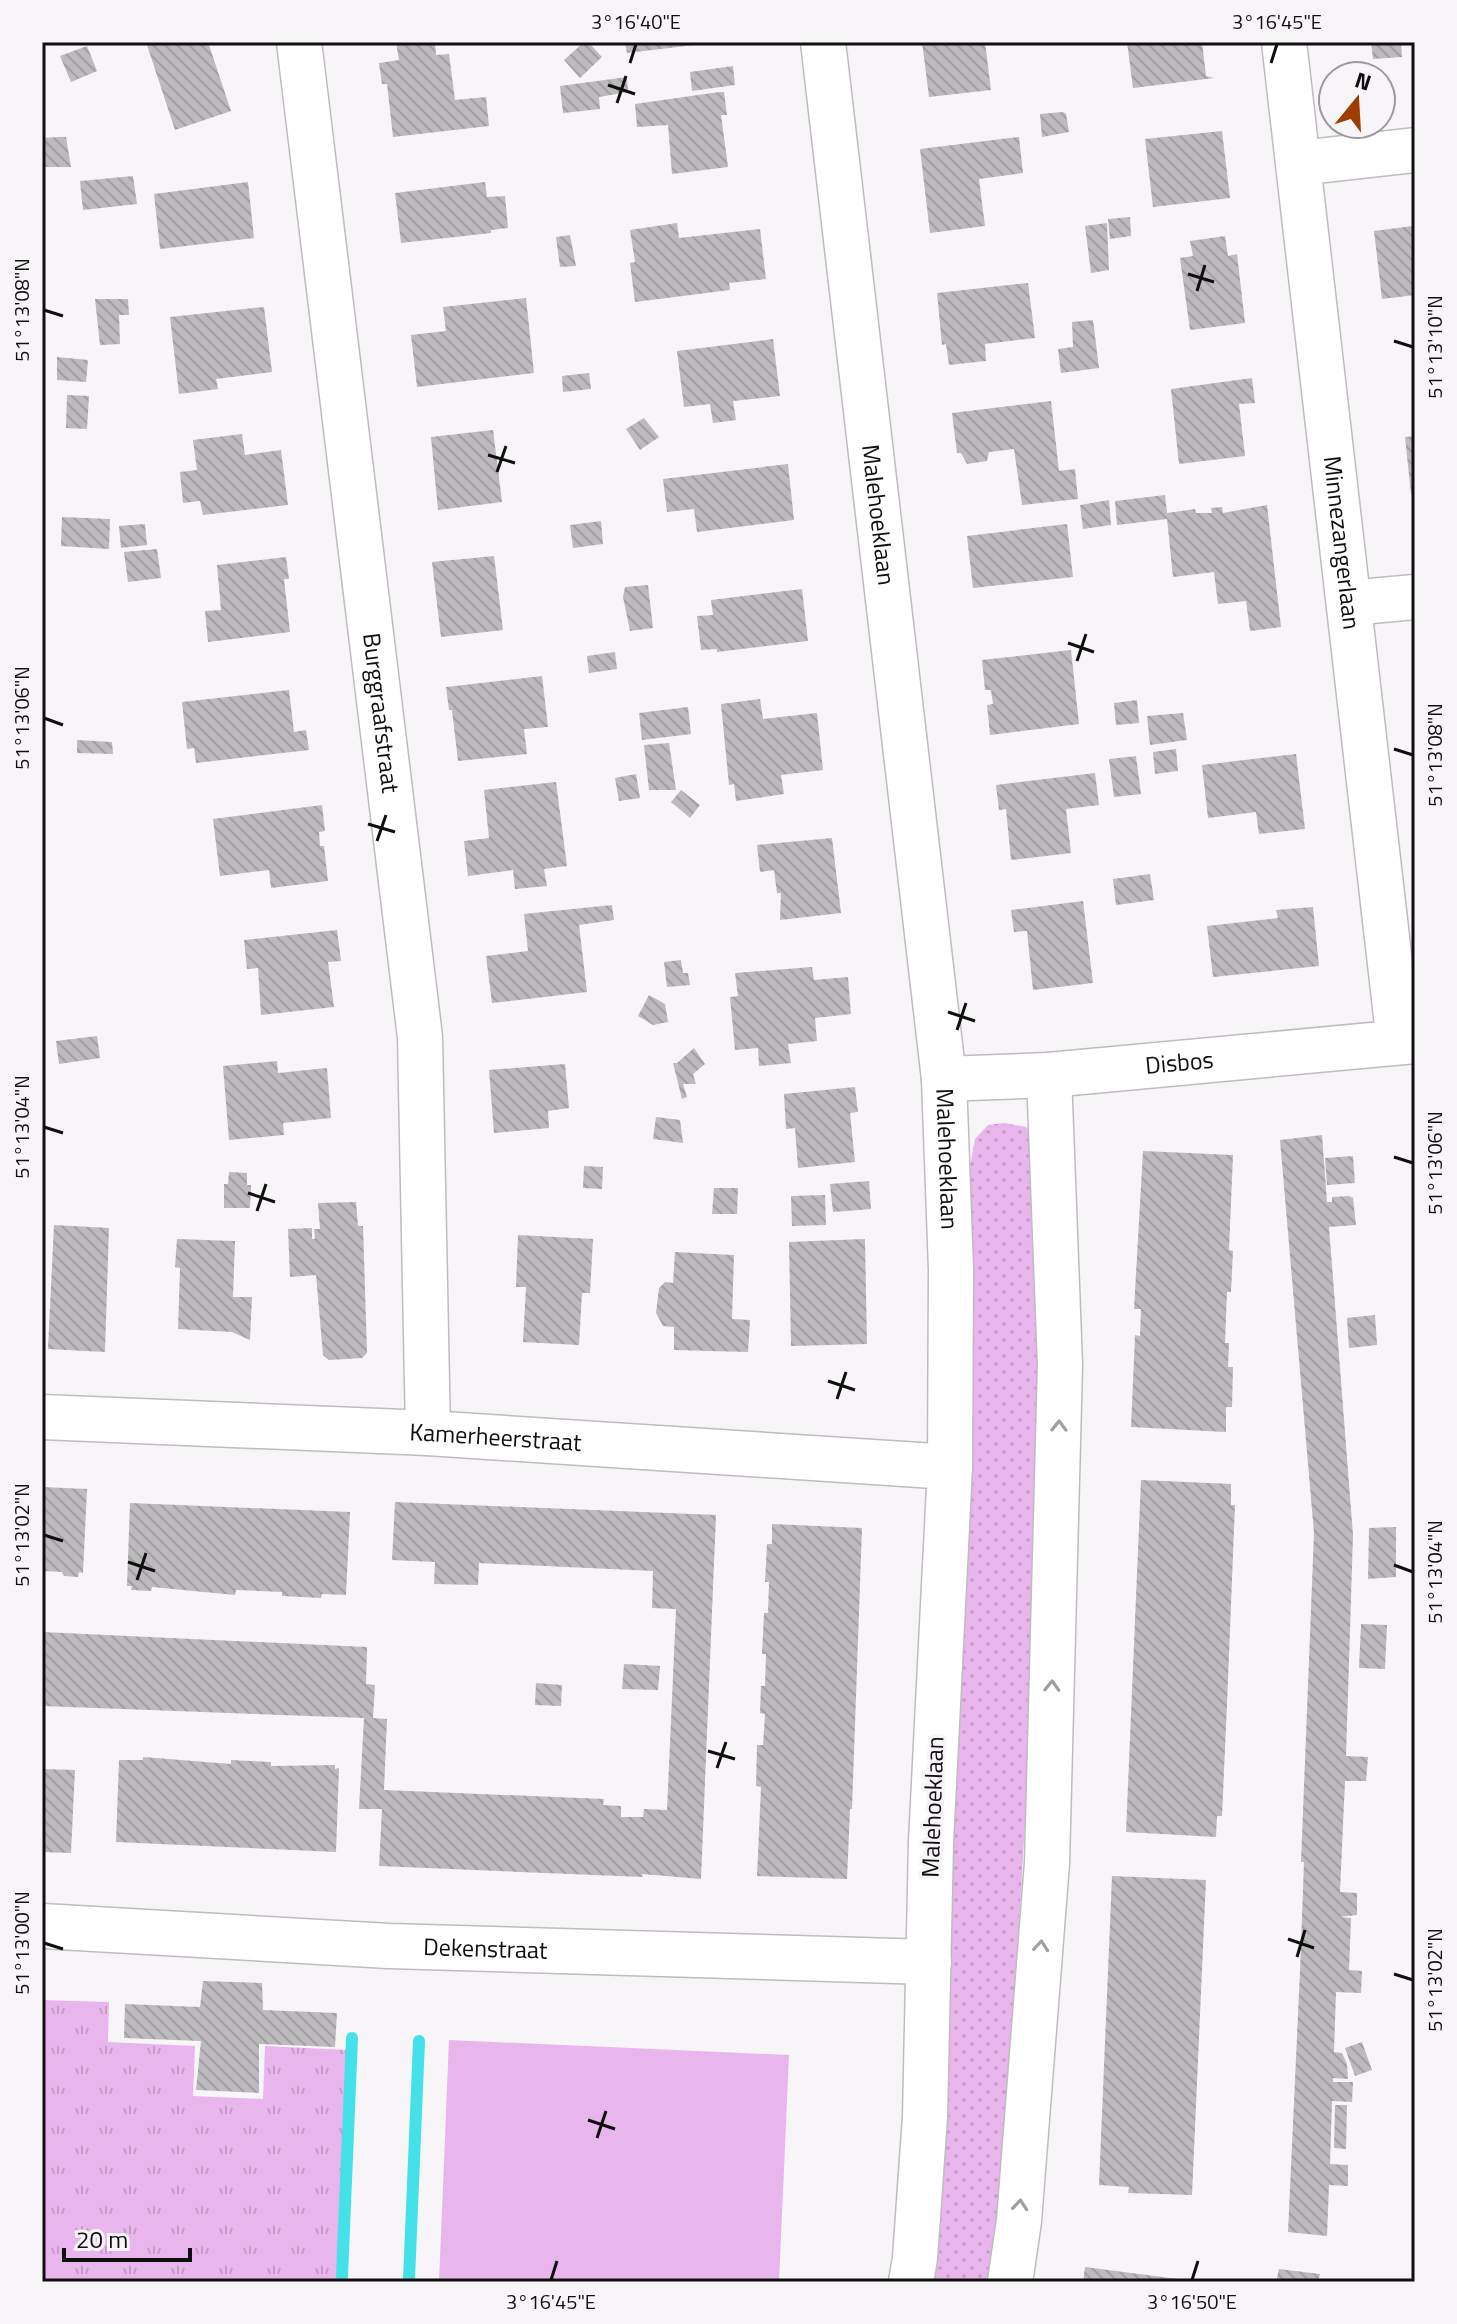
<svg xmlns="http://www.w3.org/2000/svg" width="1457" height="2324" font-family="'Titillium Web',sans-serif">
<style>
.grass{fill:url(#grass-dots)}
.park{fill:url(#park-tufts)}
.pitch{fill:#e9b5ed}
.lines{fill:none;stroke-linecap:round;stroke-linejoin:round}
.stream{stroke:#45e1e8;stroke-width:12}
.building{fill:url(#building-back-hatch)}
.minor-casing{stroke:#bfbcbf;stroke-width:47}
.minor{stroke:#fff;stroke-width:44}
.oneway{stroke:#9f9f9f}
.ticks{fill:none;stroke:#100f10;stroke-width:3}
.labels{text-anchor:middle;stroke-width:7;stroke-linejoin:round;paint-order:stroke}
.street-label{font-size:24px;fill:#100f10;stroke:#f8f5f8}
.neatline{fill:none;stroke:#100f10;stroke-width:3}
.ticks-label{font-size:20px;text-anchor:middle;fill:#100f10}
</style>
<defs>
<pattern id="grass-dots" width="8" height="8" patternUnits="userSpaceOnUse" patternTransform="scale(2)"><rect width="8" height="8" fill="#e9b5ed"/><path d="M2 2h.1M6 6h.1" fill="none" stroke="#c79aca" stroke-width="1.8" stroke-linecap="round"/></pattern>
<pattern id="park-tufts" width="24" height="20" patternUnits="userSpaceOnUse" patternTransform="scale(2)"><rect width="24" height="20" fill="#e9b5ed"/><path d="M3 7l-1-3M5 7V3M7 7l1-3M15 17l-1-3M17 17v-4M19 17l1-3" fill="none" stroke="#c79aca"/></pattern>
<pattern id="building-back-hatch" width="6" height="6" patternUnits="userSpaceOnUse" patternTransform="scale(2)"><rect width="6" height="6" fill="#bdbabd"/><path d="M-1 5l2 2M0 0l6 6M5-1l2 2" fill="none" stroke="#a19fa1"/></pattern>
</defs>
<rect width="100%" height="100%" fill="#f8f5f8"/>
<polygon class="grass" points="1004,1123 1026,1127 1037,1143 1043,1377 1034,1659 1002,2234 994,2282 926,2282 937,2213 972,1456 970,1166 975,1139 988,1125"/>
<polygon class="park" points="42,2000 109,2002 108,2042 195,2046 193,2096 263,2099 265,2046 347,2050 338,2282 42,2282"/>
<polygon class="pitch" points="449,2040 789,2055 779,2282 439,2282"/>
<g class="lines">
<g class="stream">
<polyline points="342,2276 352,2038"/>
<polyline points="409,2279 419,2041"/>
</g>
</g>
<g class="building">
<polygon points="146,42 208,42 231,111 175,130"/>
<polygon points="396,42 435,42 436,55 449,54 455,100 486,97 489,126 393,137 387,84 382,84 379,63 399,60"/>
<polygon points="584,42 588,42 602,57 580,78 564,60"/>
<polygon points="625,42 703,42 703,44 627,53"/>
<polygon points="922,42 985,42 991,90 929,97"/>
<polygon points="1127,42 1202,42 1206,76 1214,78 1133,88"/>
<polygon points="1371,42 1401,42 1402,57 1373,59"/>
<polygon points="87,46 97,71 71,82 60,56"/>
<polygon points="733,66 735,85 692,91 690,72"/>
<polygon points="627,77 628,92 599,97 600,109 563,113 560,86"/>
<polygon points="719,92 724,92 727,115 721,115 728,167 672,174 668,125 637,127 635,104"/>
<polygon points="1063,112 1066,114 1069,132 1042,137 1040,114"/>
<polygon points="1222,131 1230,198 1153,207 1145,139"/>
<polygon points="61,137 66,137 71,167 42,167 42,138"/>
<polygon points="1019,137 1023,173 979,179 985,226 930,233 920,149"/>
<polygon points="133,176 137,204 83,210 80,181"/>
<polygon points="248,182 254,238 160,249 154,194"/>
<polygon points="485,182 487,197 505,196 508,228 491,230 491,233 401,243 395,193"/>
<polygon points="1130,217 1131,236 1110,239 1108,219"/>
<polygon points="1415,221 1415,295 1382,299 1374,231 1412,226 1412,222"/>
<polygon points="677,223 679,238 760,229 766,279 729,283 730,290 635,302 630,263 635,262 630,230"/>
<polygon points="1107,223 1109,270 1091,273 1085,226"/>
<polygon points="570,235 576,266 560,267 556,237"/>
<polygon points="1225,236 1228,256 1237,254 1245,323 1190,330 1180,258 1193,256 1190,241"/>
<polygon points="1028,283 1035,338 985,344 986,361 949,365 946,344 942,345 937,293"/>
<polygon points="526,298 534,373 417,387 411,335 446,331 443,307"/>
<polygon points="95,299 128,299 129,315 119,315 120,344 100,345"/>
<polygon points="264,307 272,372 216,379 218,389 179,394 170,317"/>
<polygon points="1093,320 1099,368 1061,373 1058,349 1073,347 1072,322"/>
<polygon points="773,339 780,396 733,401 736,420 713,423 710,404 684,407 677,351"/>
<polygon points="57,357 88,360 86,382 57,380"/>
<polygon points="589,373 591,389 563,392 562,376"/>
<polygon points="1252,378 1255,403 1239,404 1245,456 1179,464 1171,389"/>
<polygon points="67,395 89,396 87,429 66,428"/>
<polygon points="1051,401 1059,471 1075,469 1078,499 1022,505 1014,449 989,452 987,461 967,464 961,453 957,453 952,413"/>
<polygon points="644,418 659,437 640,450 626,429"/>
<polygon points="493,430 502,502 438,510 431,437"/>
<polygon points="242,434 245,455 281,450 288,505 203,515 200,501 183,503 180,472 197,470 193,440"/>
<polygon points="1415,436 1415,494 1411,494 1405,437"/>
<polygon points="788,464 794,520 697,532 694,509 667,512 663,479"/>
<polygon points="1165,495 1167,513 1195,509 1196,513 1212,513 1211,508 1222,507 1223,513 1267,505 1281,627 1250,631 1246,601 1218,604 1214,572 1173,577 1167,519 1117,525 1115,501"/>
<polygon points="1109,500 1111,525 1083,529 1080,505"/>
<polygon points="62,517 110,519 109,549 61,546"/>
<polygon points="601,521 603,544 573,548 570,525"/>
<polygon points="145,524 147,545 121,548 119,526"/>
<polygon points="1067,524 1073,577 973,588 967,536"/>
<polygon points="157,549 161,578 128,582 124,552"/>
<polygon points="494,556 503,630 441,637 432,562"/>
<polygon points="286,557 289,579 284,579 290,632 208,642 205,611 221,610 217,565"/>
<polygon points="648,585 653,628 630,631 623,597 625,587"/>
<polygon points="802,589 808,641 717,652 717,649 701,650 697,616 713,615 711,600"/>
<polygon points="1071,650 1079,724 990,735 987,705 993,704 991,690 985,690 982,660"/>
<polygon points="615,652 617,669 589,673 587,656"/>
<polygon points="542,676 548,727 524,729 527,754 458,761 452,710 449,710 446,687"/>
<polygon points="289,690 294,732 306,730 309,750 196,763 194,748 187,749 182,702"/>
<polygon points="760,699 763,719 817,713 823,770 781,775 784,794 736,801 734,784 729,785 721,704"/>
<polygon points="1137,700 1139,723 1116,725 1114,703"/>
<polygon points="688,707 691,734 642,740 639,713"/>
<polygon points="1183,713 1187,740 1150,745 1147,716"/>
<polygon points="77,740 112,742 113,754 77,753"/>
<polygon points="669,743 676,790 649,790 644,745"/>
<polygon points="1176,749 1178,771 1155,774 1153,752"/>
<polygon points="1296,754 1305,829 1259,834 1256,812 1208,818 1202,765"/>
<polygon points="1136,756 1141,794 1114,797 1109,759"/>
<polygon points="1095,773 1099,805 1066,809 1071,853 1011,860 1006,809 999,810 996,785"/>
<polygon points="636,774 640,798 619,801 615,778"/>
<polygon points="556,782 567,866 544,869 547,886 515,889 513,870 468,876 464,841 489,838 484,790"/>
<polygon points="681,790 700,805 690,818 671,802"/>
<polygon points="322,805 325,831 319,832 320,846 324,846 328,881 271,888 269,870 220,876 213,819"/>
<polygon points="832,838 841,913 780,920 781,893 777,893 774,870 760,872 757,845"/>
<polygon points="1150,874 1154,900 1116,905 1113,879"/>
<polygon points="1083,901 1093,983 1033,990 1027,931 1014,932 1011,910"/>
<polygon points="612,905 614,920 579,925 587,992 492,1003 486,956 528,951 524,914"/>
<polygon points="1313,907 1319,966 1213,977 1207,926 1278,918 1276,910"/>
<polygon points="337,930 341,961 328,962 334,1007 261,1015 258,968 247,969 244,940"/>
<polygon points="681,960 683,973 688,973 690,985 667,987 664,962"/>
<polygon points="812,967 814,980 848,977 851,1014 815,1018 817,1041 788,1044 791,1063 759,1066 758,1048 735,1050 730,997 738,996 735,973"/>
<polygon points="649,995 665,1004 668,1022 653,1025 638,1016"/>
<polygon points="97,1036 100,1058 59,1064 56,1041"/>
<polygon points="694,1048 705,1064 693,1074 696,1084 683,1084 687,1097 682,1099 673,1063 677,1063"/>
<polygon points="277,1061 278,1073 327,1068 331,1118 283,1123 284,1135 229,1140 223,1066"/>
<polygon points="565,1064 569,1108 548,1111 549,1128 494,1133 489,1070"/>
<polygon points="855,1087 858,1112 850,1113 855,1162 798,1168 795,1128 786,1129 784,1094"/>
<polygon points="656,1117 680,1120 683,1143 653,1139"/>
<polygon points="1322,1135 1327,1202 1332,1202 1332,1197 1349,1196 1353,1198 1356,1225 1329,1227 1353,1535 1346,1756 1368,1757 1366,1781 1345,1781 1340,1892 1357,1893 1357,1915 1339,1917 1351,1918 1349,1970 1362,1971 1361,1993 1336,1992 1334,2052 1342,2053 1347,2064 1348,2079 1333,2078 1333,2082 1353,2082 1352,2102 1332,2101 1330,2164 1348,2165 1348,2186 1329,2185 1327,2236 1288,2232 1300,1971 1304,1862 1301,1862 1314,1533 1280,1140"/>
<polygon points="1143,1151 1233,1155 1229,1250 1233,1251 1231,1292 1227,1292 1225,1343 1229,1343 1228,1367 1233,1367 1232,1407 1226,1407 1226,1432 1131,1427 1135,1335 1140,1336 1141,1309 1134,1309"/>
<polygon points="1353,1156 1355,1183 1327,1185 1325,1158"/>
<polygon points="584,1166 603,1167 602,1189 583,1188"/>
<polygon points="229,1172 247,1173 247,1185 251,1185 250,1208 224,1208 224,1184 228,1184"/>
<polygon points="869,1181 871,1209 833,1212 830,1184"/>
<polygon points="714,1188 738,1188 737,1214 712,1214"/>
<polygon points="825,1195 826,1225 792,1226 791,1196"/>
<polygon points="356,1202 358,1226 363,1226 367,1353 362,1358 329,1360 323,1355 316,1275 290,1277 288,1229 312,1228 312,1239 315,1239 314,1229 320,1229 318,1203"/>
<polygon points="54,1225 109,1228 105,1352 48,1349"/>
<polygon points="518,1235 593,1239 590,1293 582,1293 579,1345 523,1342 526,1287 516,1287"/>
<polygon points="177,1239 235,1241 233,1297 252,1297 250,1340 232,1332 178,1329 180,1268 175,1267"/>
<polygon points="865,1239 867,1344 791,1346 789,1242"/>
<polygon points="675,1252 734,1255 732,1319 750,1320 748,1352 674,1350 674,1327 663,1326 656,1313 659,1288 665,1282 673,1283"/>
<polygon points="1375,1315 1377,1345 1349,1348 1347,1318"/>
<polygon points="1141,1480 1231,1484 1231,1505 1235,1505 1227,1704 1222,1816 1217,1816 1216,1837 1126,1832"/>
<polygon points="42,1487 87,1489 83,1573 79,1572 78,1577 64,1576 62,1572 42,1571"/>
<polygon points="395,1502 716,1515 701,1879 642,1874 643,1877 379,1866 382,1809 359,1809 364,1718 42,1706 42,1632 367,1647 366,1684 375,1685 373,1718 387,1719 384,1790 604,1799 603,1805 621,1806 621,1817 643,1817 644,1809 667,1810 676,1609 652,1608 653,1571 479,1563 478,1585 434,1584 435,1562 392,1560"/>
<polygon points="130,1503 350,1512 346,1595 322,1594 321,1598 282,1596 282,1592 236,1590 235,1595 152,1587 151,1591 131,1590 132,1586 127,1586"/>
<polygon points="772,1524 862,1528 852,1809 850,1809 847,1879 757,1876 761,1787 756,1786 757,1745 763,1745 765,1714 760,1713 761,1686 765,1686 766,1654 762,1654 764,1613 768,1613 769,1582 765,1582 767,1544 772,1544"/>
<polygon points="1396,1527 1396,1577 1368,1579 1369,1528"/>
<polygon points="1361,1624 1387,1625 1385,1669 1359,1668"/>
<polygon points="624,1664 660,1666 658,1690 622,1689"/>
<polygon points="536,1683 562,1685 561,1706 535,1705"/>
<polygon points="143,1757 231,1764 231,1760 271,1762 271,1766 335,1765 335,1769 339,1768 336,1852 116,1842 119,1760 143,1760"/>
<polygon points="42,1769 75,1770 71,1853 42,1852"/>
<polygon points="1112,1876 1206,1880 1192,2195 1128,2193 1129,2187 1099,2185"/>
<polygon points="203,1981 262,1983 263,2010 337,2013 335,2047 259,2044 259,2093 196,2090 201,2041 124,2038 125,2004 200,2007"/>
<polygon points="1362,2042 1372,2070 1355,2076 1345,2048"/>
<polygon points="1335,2105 1347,2105 1346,2149 1334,2148"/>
<polygon points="1085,2267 1178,2279 1178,2282 1083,2282"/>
<polygon points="1279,2269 1320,2274 1318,2282 1276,2282"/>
</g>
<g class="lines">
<g class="minor-casing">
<g id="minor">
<path id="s1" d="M299,42L420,1037L428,1433"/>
<path id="s2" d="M823,42L944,1079L951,1270L950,1467L931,1842L925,2117L915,2258L911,2282"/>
<path id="s3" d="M1284,42L1399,1042"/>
<polyline points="1299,163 1415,150"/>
<polyline points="1349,603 1415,597"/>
<path id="s4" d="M944,1079L1049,1075L1415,1041"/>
<path id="s5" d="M42,1417L428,1433L950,1467"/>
<path id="s6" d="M42,1926L389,1946L929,1962"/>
<polyline points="1010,2282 1019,2221 1047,1863 1060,1365 1049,1075"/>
</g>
</g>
<use href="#minor" class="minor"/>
</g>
<defs><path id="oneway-chevron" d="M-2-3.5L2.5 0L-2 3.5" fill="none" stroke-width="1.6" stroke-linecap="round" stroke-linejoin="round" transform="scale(2)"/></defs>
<g class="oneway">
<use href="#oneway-chevron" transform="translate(1059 1426) rotate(-89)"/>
<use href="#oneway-chevron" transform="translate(1052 1686) rotate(-88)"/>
<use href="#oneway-chevron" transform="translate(1041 1946) rotate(-85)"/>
<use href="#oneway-chevron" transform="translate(1020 2205) rotate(-85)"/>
</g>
<path class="ticks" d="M630,63L636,44M1271,63L1277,44M608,85L635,94M617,103L626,76M1188,274L1214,282M1197,291L1205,265M44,310L63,316M1394,341L1413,347M488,455L515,463M497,472L506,446M1068,643L1094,652M1077,661L1086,634M44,718L63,725M1394,749L1413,755M368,824L395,832M377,841L386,815M948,1012L975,1021M957,1030L966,1003M44,1127L63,1133M1394,1157L1413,1163M248,1193L275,1202M257,1211L266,1184M828,1381L855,1390M837,1399L846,1372M44,1535L63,1541M128,1562L155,1571M1394,1565L1413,1572M137,1580L146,1553M708,1751L735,1759M717,1768L726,1742M1288,1939L1314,1948M44,1943L63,1949M1297,1957L1305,1930M1394,1974L1413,1980M588,2120L615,2129M597,2138L606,2111M551,2280L557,2261M1192,2280L1198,2261"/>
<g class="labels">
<g class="street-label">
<text dy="8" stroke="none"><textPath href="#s2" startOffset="476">Malehoeklaan</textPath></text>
<text dy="8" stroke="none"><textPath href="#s3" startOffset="504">Minnezangerlaan</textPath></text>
<text dy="8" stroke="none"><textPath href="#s1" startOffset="676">Burggraafstraat</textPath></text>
<text dy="8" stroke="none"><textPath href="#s4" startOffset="236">Disbos</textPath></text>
<text dy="8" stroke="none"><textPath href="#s2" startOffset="1124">Malehoeklaan</textPath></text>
<text dy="8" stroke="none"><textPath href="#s5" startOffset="454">Kamerheerstraat</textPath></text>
<text transform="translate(933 1807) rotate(-88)" y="8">Malehoeklaan</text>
<text dy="8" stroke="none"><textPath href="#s6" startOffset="444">Dekenstraat</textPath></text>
</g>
</g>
<rect width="1457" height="2324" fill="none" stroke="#f8f5f8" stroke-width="88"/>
<g transform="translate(1357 100) rotate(18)"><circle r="38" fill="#f8f5f8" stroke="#9b999b" stroke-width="2"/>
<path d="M0-6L14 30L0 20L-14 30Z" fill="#9f3c00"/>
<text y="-12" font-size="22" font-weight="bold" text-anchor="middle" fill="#100f10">N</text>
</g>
<path d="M64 2248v12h126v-12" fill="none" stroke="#100f10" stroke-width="4"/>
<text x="76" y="2248" font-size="24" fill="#100f10" stroke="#f8f5f8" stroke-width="6" paint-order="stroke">20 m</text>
<rect x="44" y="44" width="1369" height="2236" class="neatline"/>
<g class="ticks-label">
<text x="636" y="29">3°16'40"E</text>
<text x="1277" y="29">3°16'45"E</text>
<text transform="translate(22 310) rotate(-90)" y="7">51°13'08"N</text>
<text transform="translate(1435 347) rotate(-90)" y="7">51°13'10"N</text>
<text transform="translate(22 718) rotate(-90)" y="7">51°13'06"N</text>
<text transform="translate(1435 755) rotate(-90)" y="7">51°13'08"N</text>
<text transform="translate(22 1127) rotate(-90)" y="7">51°13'04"N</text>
<text transform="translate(1435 1163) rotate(-90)" y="7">51°13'06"N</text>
<text transform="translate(22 1535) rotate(-90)" y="7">51°13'02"N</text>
<text transform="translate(1435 1572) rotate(-90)" y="7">51°13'04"N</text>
<text transform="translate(22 1943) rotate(-90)" y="7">51°13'00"N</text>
<text transform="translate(1435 1980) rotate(-90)" y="7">51°13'02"N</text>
<text x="551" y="2309">3°16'45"E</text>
<text x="1192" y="2309">3°16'50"E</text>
</g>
</svg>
